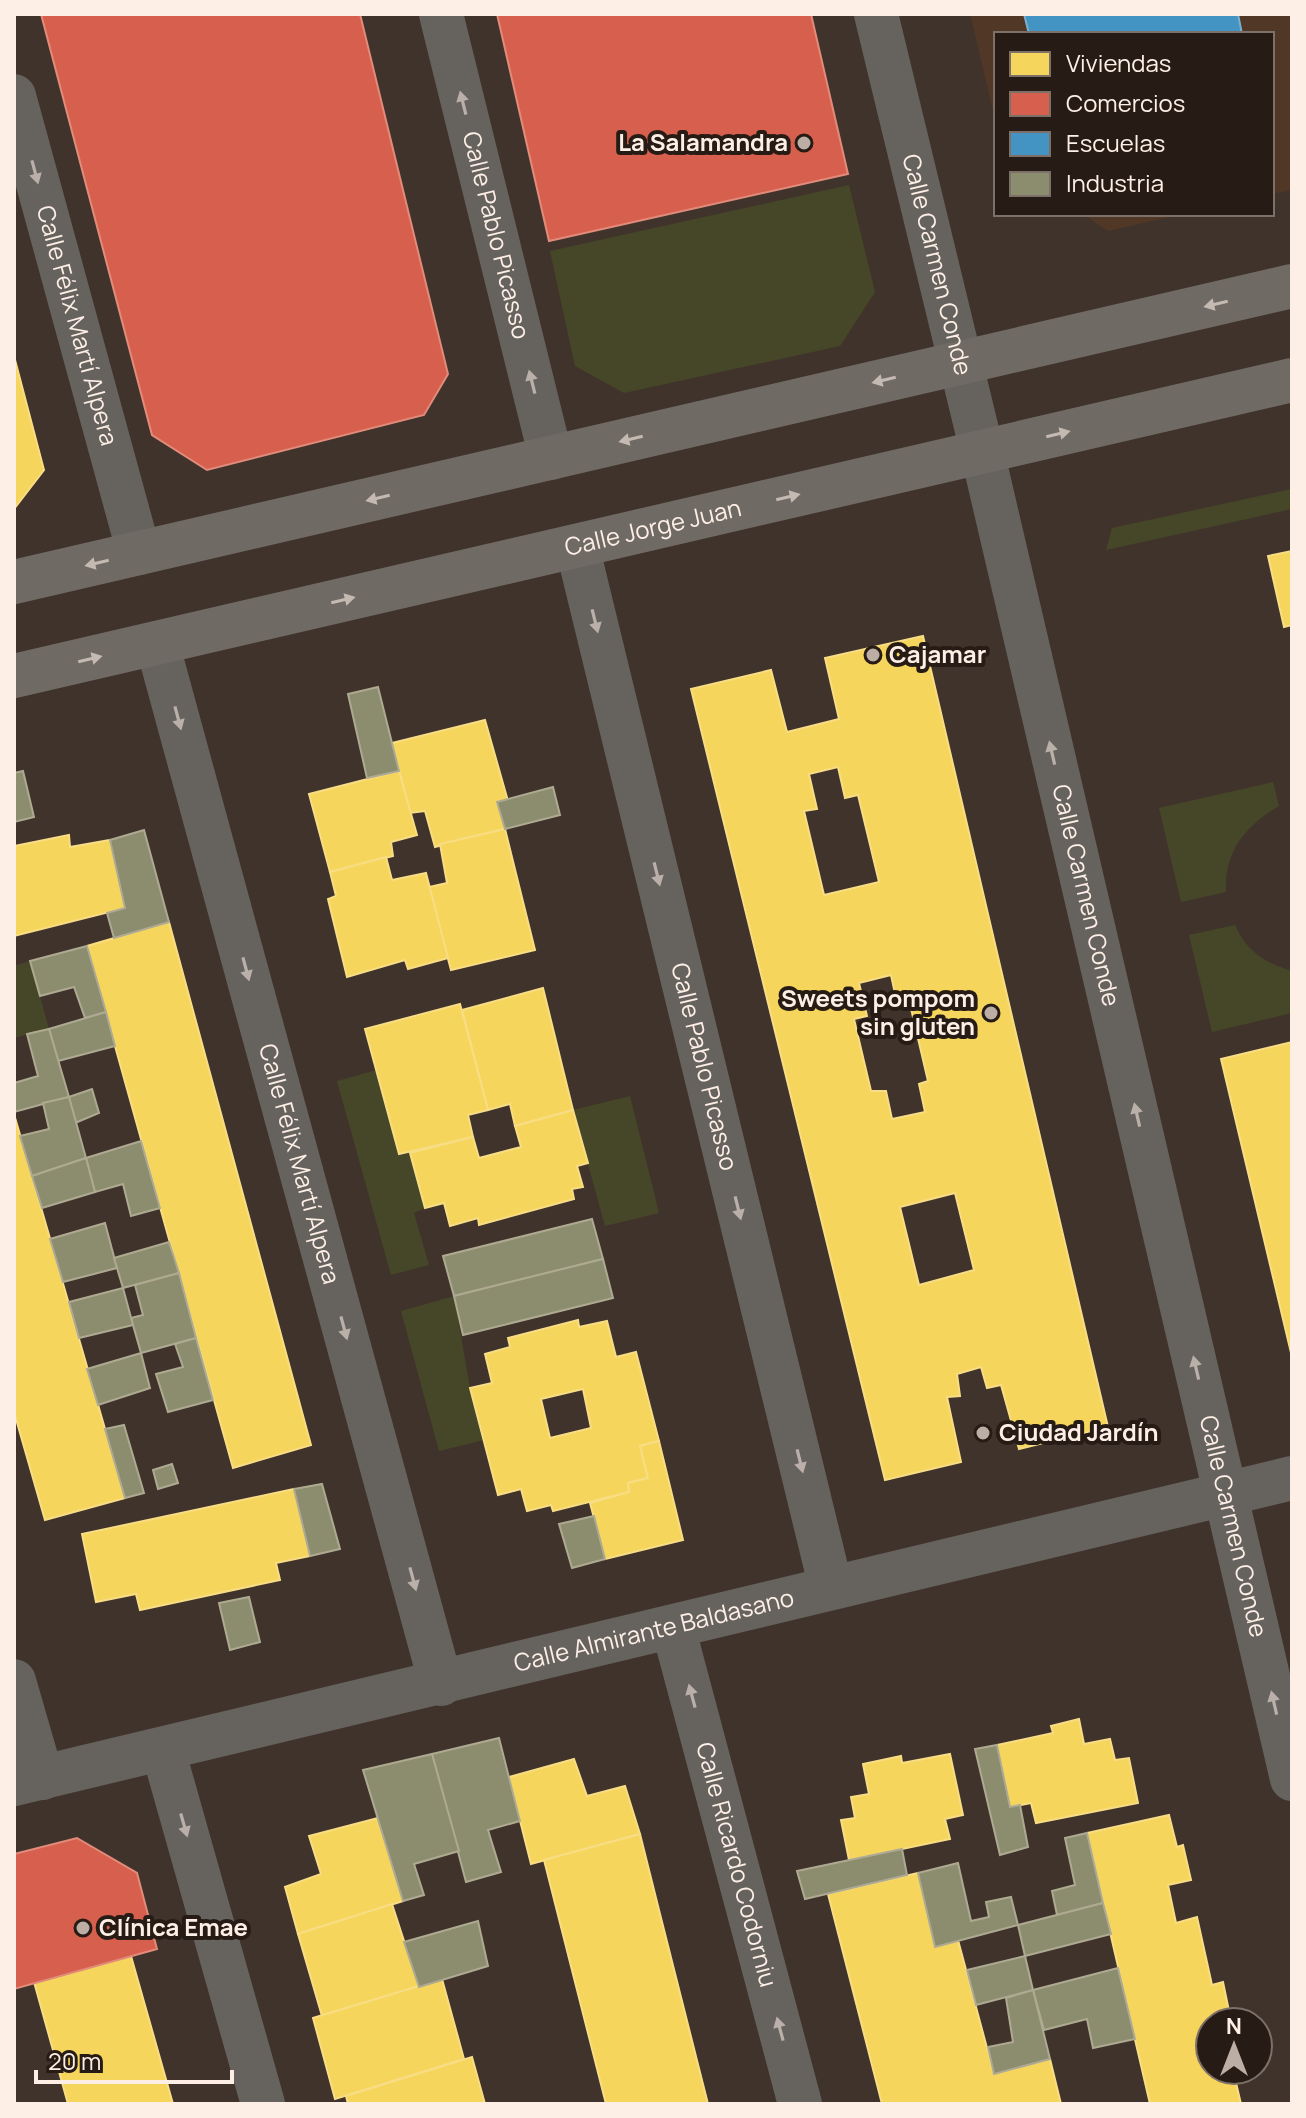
<svg xmlns="http://www.w3.org/2000/svg" width="1306" height="2118" font-family="Manrope,sans-serif">
<style>
.built{fill:#513726}
.green{fill:#464728}
.homes{fill:#f6d55c;stroke:#f8dd85;stroke-width:2;fill-rule:evenodd}
.shops{fill:#d6604d;stroke:#e28b7b;stroke-width:2}
.schools{fill:#4393c3;stroke:#7bafce;stroke-width:2}
.industry{fill:#8c8c6e;stroke:#aeaa92;stroke-width:2}
.lines{fill:none;stroke-linecap:round;stroke-linejoin:round}
.street{stroke:#66635f;stroke-width:44}
.primary{stroke:#706a65;stroke-width:44}
.oneway{fill:#bab0a9}
.oneway2{fill:#c5bab2}
.poi-dot{fill:#bcada5;stroke:#261c15;stroke-width:3}
.labels{text-anchor:middle;stroke-width:8;stroke-linejoin:round;paint-order:stroke}
.poi-label{font-size:24px;font-weight:bold;fill:#feefe6;stroke:#261c15;text-anchor:start}
.street-label{font-size:24px;fill:#feefe6;stroke:#261c15}
</style>
<rect width="100%" height="100%" fill="#40332b"/>
<g class="built">
<polygon points="970,14 1292,14 1292,190 1272,194 1272,34 996,34 996,123"/>
<polygon points="1082,214 1182,214 1108,231"/>
</g>
<g class="green">
<polygon points="849,185 875,292 840,346 624,393 575,366 550,251"/>
<polygon points="1292,489 1292,509 1106,550 1112,528"/>
<path d="M1273,782L1279,806C1245,826 1224,852 1226,892L1181,902L1159,808Z"/>
<path d="M1235,925C1246,951 1265,963 1292,971V1013L1212,1032L1189,935Z"/>
<polygon points="30,961 49,1029 14,1038 14,966"/>
<polygon points="377,1070 399,1154 410,1153 425,1208 414,1213 429,1265 391,1275 337,1081"/>
<polygon points="630,1096 659,1213 605,1226 573,1110"/>
<polygon points="454,1296 470,1388 484,1440 439,1451 401,1311"/>
</g>
<g class="homes">
<polygon points="14,356 44,470 14,509"/>
<polygon points="1292,551 1292,625 1284,627 1268,556"/>
<path d="M923,636L1108,1427L1019,1449L1001,1385L987,1388L981,1367L957,1374L960,1396L947,1397L961,1462L885,1480L691,689L771,670L787,732L839,719L825,658ZM838,767L845,798L858,795L879,882L824,895L804,811L817,809L809,774ZM891,975L897,1003L909,1000L928,1081L919,1084L925,1112L892,1119L886,1091H871L854,1019L867,1016L859,983ZM955,1193L974,1270L919,1285L900,1207Z"/>
<polygon points="485,720 508,801 497,802 505,829 435,847 425,811 410,813 392,743"/>
<polygon points="399,771 417,835 391,842 393,856 330,872 309,794"/>
<polygon points="505,829 535,950 451,970 429,887 447,883 440,844"/>
<polygon points="69,835 70,847 110,840 125,908 14,936 14,846"/>
<polygon points="386,857 392,880 426,873 448,958 408,969 405,960 347,977 328,899 336,896 330,872"/>
<polygon points="169,922 311,1445 233,1468 87,946"/>
<polygon points="543,988 573,1110 515,1126 510,1104 488,1110 462,1010"/>
<polygon points="460,1004 488,1110 468,1115 473,1137 399,1154 365,1029"/>
<polygon points="1292,1042 1292,1357 1221,1059"/>
<polygon points="573,1110 588,1163 577,1166 583,1187 572,1189 574,1199 479,1225 478,1218 450,1226 444,1203 425,1208 410,1153 473,1137 479,1158 521,1147 515,1126"/>
<polygon points="14,1114 125,1498 45,1520 14,1412"/>
<path d="M578,1320L579,1327L607,1321L616,1357L636,1352L659,1441L640,1446L648,1478L628,1483L629,1492L553,1511L551,1505L527,1511L521,1489L498,1495L470,1388L492,1383L485,1354L510,1347L508,1338ZM583,1389L591,1428L550,1438L541,1399Z"/>
<polygon points="659,1441 683,1540 605,1559 590,1503 629,1492 628,1483 648,1478 640,1446"/>
<polygon points="294,1489 310,1556 276,1563 280,1580 140,1610 136,1594 96,1602 82,1534"/>
<polygon points="1079,1719 1084,1744 1110,1739 1115,1760 1129,1758 1138,1803 1036,1823 1031,1803 1010,1807 997,1745 1053,1733 1051,1726"/>
<polygon points="950,1754 963,1815 945,1819 950,1839 849,1860 841,1820 855,1818 851,1797 869,1794 863,1764 901,1756 902,1763"/>
<polygon points="574,1759 587,1796 625,1786 640,1834 531,1864 509,1777"/>
<polygon points="1169,1815 1177,1847 1183,1845 1191,1880 1168,1885 1176,1923 1197,1917 1212,1985 1223,1982 1230,2016 1221,2018 1222,2022 1210,2022 1210,2070 1233,2070 1241,2104 1150,2104 1087,1833"/>
<polygon points="378,1818 403,1901 298,1934 285,1887 321,1874 309,1836"/>
<polygon points="640,1834 660,1914 708,2104 606,2104 544,1860"/>
<polygon points="918,1873 935,1947 958,1940 994,2074 1050,2059 1061,2104 882,2104 828,1894"/>
<polygon points="392,1904 419,1987 322,2016 298,1934"/>
<polygon points="131,1956 173,2104 68,2104 34,1982"/>
<polygon points="442,1979 464,2059 335,2099 313,2018"/>
<polygon points="472,2057 485,2104 348,2104 346,2096"/>
</g>
<g class="shops">
<polygon points="41,14 360,14 448,374 424,415 207,470 152,435"/>
<polygon points="497,14 811,14 848,174 549,241"/>
<polygon points="77,1838 137,1873 157,1949 14,1989 14,1854"/>
</g>
<polygon class="schools" points="1024,14 1238,14 1242,34 1029,34"/>
<g class="industry">
<polygon points="378,687 399,771 367,778 348,694"/>
<polygon points="23,771 34,817 14,822 14,773"/>
<polygon points="553,787 560,815 505,829 497,802"/>
<polygon points="144,830 169,922 114,938 107,913 125,908 110,840"/>
<polygon points="87,946 106,1012 85,1018 74,987 40,996 30,961"/>
<polygon points="106,1012 115,1046 58,1061 49,1029"/>
<polygon points="49,1029 69,1097 14,1112 14,1083 38,1076 27,1034"/>
<polygon points="92,1089 99,1113 75,1123 69,1097"/>
<polygon points="69,1097 86,1158 32,1176 20,1136 49,1129 43,1103"/>
<polygon points="141,1141 160,1208 131,1216 123,1184 95,1192 86,1158"/>
<polygon points="86,1158 95,1192 42,1208 32,1176"/>
<polygon points="592,1219 603,1259 454,1296 443,1256"/>
<polygon points="105,1223 117,1268 63,1282 50,1239"/>
<polygon points="169,1242 179,1273 123,1288 114,1258"/>
<polygon points="603,1259 613,1298 463,1335 454,1296"/>
<polygon points="179,1273 196,1338 141,1353 131,1318 143,1315 135,1285"/>
<polygon points="123,1288 133,1325 79,1338 69,1302"/>
<polygon points="196,1338 213,1400 168,1412 156,1374 183,1367 175,1344"/>
<polygon points="141,1353 150,1388 98,1405 87,1369"/>
<polygon points="124,1425 144,1493 125,1498 105,1429"/>
<polygon points="172,1464 178,1483 158,1489 153,1470"/>
<polygon points="322,1484 340,1549 310,1556 294,1489"/>
<polygon points="594,1516 605,1559 572,1568 559,1524"/>
<polygon points="249,1597 260,1642 230,1650 219,1603"/>
<polygon points="499,1738 520,1821 488,1830 501,1872 466,1882 432,1754"/>
<polygon points="997,1745 1010,1807 1020,1805 1028,1847 1000,1855 975,1749"/>
<polygon points="432,1754 459,1851 414,1864 424,1895 403,1901 363,1770"/>
<polygon points="1087,1833 1103,1903 1057,1915 1052,1891 1075,1885 1065,1838"/>
<polygon points="902,1849 907,1875 805,1899 797,1871"/>
<polygon points="958,1863 971,1921 989,1917 986,1902 1011,1897 1018,1925 935,1947 918,1873"/>
<polygon points="1103,1903 1111,1934 1025,1956 1018,1925"/>
<polygon points="478,1921 488,1966 419,1987 404,1942"/>
<polygon points="1025,1956 1033,1990 976,2005 967,1970"/>
<polygon points="1118,1968 1135,2039 1093,2048 1087,2019 1044,2030 1033,1990"/>
<polygon points="1033,1990 1050,2059 994,2074 988,2047 1013,2042 1006,1998"/>
</g>
<g class="lines">
<g class="street">
<path id="s1" d="M441,14L551,458"/>
<path id="s2" d="M876,14L982,451L1292,1779"/>
<path id="s3" d="M14,96L139,553"/>
<path id="s4" d="M577,546L831,1588"/>
<path id="s5" d="M157,643L441,1684"/>
<path id="s6" d="M673,1627L800,2104"/>
<polyline points="14,1681 42,1778"/>
<polyline points="163,1750 263,2104"/>
<path id="s7" d="M14,1784L1292,1478"/>
</g>
<g class="primary">
<polyline points="14,582 1292,286"/>
<path id="s8" d="M14,676L1292,380"/>
</g>
</g>
<defs><path id="oneway-solid" d="M-6-.8H1V-3.2L6.5 0L1 3.2V.8H-6Z" transform="scale(2)"/></defs>
<g class="oneway">
<use href="#oneway-solid" transform="translate(463 103) rotate(-104)"/>
<use href="#oneway-solid" transform="translate(35 172) rotate(75)"/>
<use href="#oneway-solid" transform="translate(532 382) rotate(-104)"/>
<use href="#oneway-solid" transform="translate(595 621) rotate(76)"/>
<use href="#oneway-solid" transform="translate(178 718) rotate(75)"/>
<use href="#oneway-solid" transform="translate(1052 753) rotate(-103)"/>
<use href="#oneway-solid" transform="translate(657 874) rotate(76)"/>
<use href="#oneway-solid" transform="translate(246 969) rotate(75)"/>
<use href="#oneway-solid" transform="translate(1137 1115) rotate(-103)"/>
<use href="#oneway-solid" transform="translate(738 1208) rotate(76)"/>
<use href="#oneway-solid" transform="translate(344 1328) rotate(75)"/>
<use href="#oneway-solid" transform="translate(1196 1368) rotate(-103)"/>
<use href="#oneway-solid" transform="translate(800 1461) rotate(76)"/>
<use href="#oneway-solid" transform="translate(413 1579) rotate(75)"/>
<use href="#oneway-solid" transform="translate(692 1696) rotate(-105)"/>
<use href="#oneway-solid" transform="translate(1274 1703) rotate(-103)"/>
<use href="#oneway-solid" transform="translate(184 1825) rotate(74)"/>
<use href="#oneway-solid" transform="translate(780 2029) rotate(-105)"/>
</g>
<g class="oneway2">
<use href="#oneway-solid" transform="translate(1216 304) rotate(167)"/>
<use href="#oneway-solid" transform="translate(884 380) rotate(167)"/>
<use href="#oneway-solid" transform="translate(1058 434) rotate(-13)"/>
<use href="#oneway-solid" transform="translate(631 439) rotate(167)"/>
<use href="#oneway-solid" transform="translate(788 497) rotate(-13)"/>
<use href="#oneway-solid" transform="translate(378 498) rotate(167)"/>
<use href="#oneway-solid" transform="translate(97 563) rotate(167)"/>
<use href="#oneway-solid" transform="translate(343 600) rotate(-13)"/>
<use href="#oneway-solid" transform="translate(90 659) rotate(-13)"/>
</g>
<g class="poi-dot">
<circle cx="804" cy="143" r="8"/>
<circle cx="873" cy="655" r="8"/>
<circle cx="991" cy="1013" r="8"/>
<circle cx="983" cy="1433" r="8"/>
<circle cx="83" cy="1928" r="8"/>
</g>
<g class="labels">
<g class="poi-label">
<text x="788" y="151" text-anchor="end">La Salamandra</text>
<text x="889" y="663">Cajamar</text>
<text x="975" y="1007" text-anchor="end">Sweets pompom<tspan x="975" dy="28">sin gluten</tspan></text>
<text x="999" y="1441">Ciudad Jardín</text>
<text x="99" y="1936">Clínica Emae</text>
</g>
<g class="street-label">
<text dy="8" stroke="none"><textPath href="#s1" startOffset="228">Calle Pablo Picasso</textPath></text>
<text dy="8" stroke="none"><textPath href="#s2" startOffset="258">Calle Carmen Conde</textPath></text>
<text dy="8" stroke="none"><textPath href="#s3" startOffset="238">Calle Félix Martí Alpera</textPath></text>
<text dy="8" stroke="none"><textPath href="#s8" startOffset="656">Calle Jorge Juan</textPath></text>
<text dy="8" stroke="none"><textPath href="#s2" startOffset="906">Calle Carmen Conde</textPath></text>
<text dy="8" stroke="none"><textPath href="#s4" startOffset="536">Calle Pablo Picasso</textPath></text>
<text dy="8" stroke="none"><textPath href="#s5" startOffset="540">Calle Félix Martí Alpera</textPath></text>
<text dy="8" stroke="none"><textPath href="#s2" startOffset="1554">Calle Carmen Conde</textPath></text>
<text dy="8" stroke="none"><textPath href="#s7" startOffset="658">Calle Almirante Baldasano</textPath></text>
<text dy="8" stroke="none"><textPath href="#s6" startOffset="246">Calle Ricardo Codorniu</textPath></text>
</g>
</g>
<rect width="1306" height="2118" fill="none" stroke="#feefe6" stroke-width="32"/>
<rect x="994" y="32" width="280" height="184" fill="#261c15" stroke="#7c7069" stroke-width="2"/>
<rect x="1010" y="52" width="40" height="24" fill="#f6d55c" stroke="#7c7069" stroke-width="2"/>
<text x="1066" y="72" font-size="24" fill="#feefe6">Viviendas</text>
<rect x="1010" y="92" width="40" height="24" fill="#d6604d" stroke="#7c7069" stroke-width="2"/>
<text x="1066" y="112" font-size="24" fill="#feefe6">Comercios</text>
<rect x="1010" y="132" width="40" height="24" fill="#4393c3" stroke="#7c7069" stroke-width="2"/>
<text x="1066" y="152" font-size="24" fill="#feefe6">Escuelas</text>
<rect x="1010" y="172" width="40" height="24" fill="#8c8c6e" stroke="#7c7069" stroke-width="2"/>
<text x="1066" y="192" font-size="24" fill="#feefe6">Industria</text>
<g transform="translate(1234 2046)"><circle r="38" fill="#261c15" stroke="#7c7069" stroke-width="2"/>
<path d="M0-6L14 30L0 20L-14 30Z" fill="#bcada5"/>
<text y="-12" font-size="22" font-weight="bold" text-anchor="middle" fill="#feefe6">N</text>
</g>
<path d="M36 2070v12h196v-12" fill="none" stroke="#feefe6" stroke-width="4"/>
<text x="48" y="2070" font-size="24" fill="#feefe6" stroke="#261c15" stroke-width="6" paint-order="stroke">20 m</text>
</svg>
